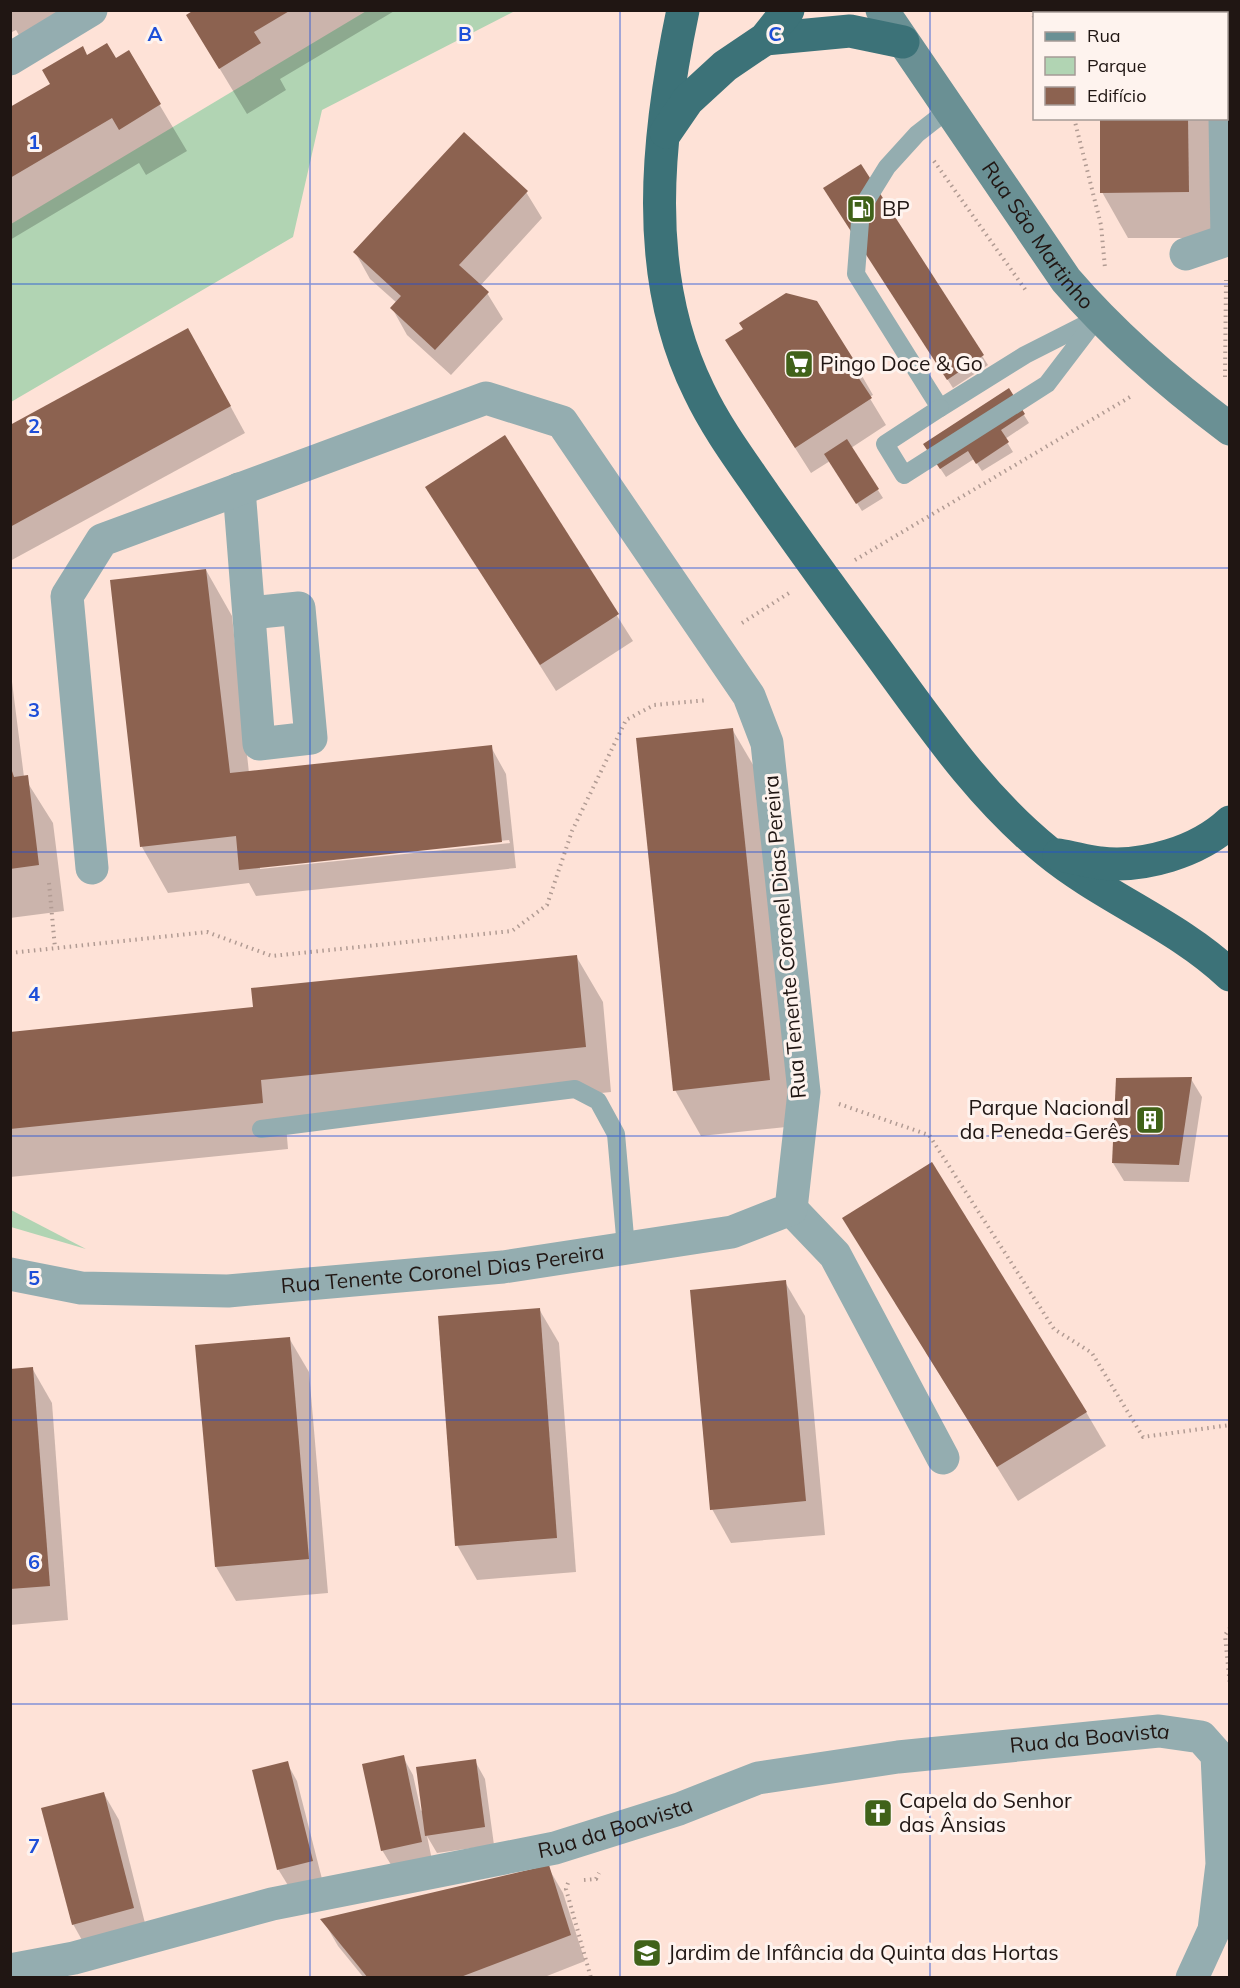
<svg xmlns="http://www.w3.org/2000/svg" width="1240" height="1988" font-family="Mulish,sans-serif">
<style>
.green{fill:#b1d4b3}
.shadow{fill:#0003;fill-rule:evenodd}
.building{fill:#8c6250}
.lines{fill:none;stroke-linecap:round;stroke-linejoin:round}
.path{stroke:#b19b93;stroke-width:4;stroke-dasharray:1.5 4.5;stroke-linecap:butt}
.service{stroke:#94adb0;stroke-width:18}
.minor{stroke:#94adb0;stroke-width:33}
.secondary{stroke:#6a9094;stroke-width:33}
.trunk{stroke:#3c7278;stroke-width:33}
.grid{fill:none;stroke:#1d4ed8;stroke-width:1.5;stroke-opacity:0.55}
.labels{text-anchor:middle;stroke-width:6;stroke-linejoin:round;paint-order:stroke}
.poi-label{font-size:21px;fill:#201613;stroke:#fef3ee;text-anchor:start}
.street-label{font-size:21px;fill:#201613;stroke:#fef3ee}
.grid-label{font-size:20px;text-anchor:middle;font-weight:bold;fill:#1d4ed8;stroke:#fef3ee;stroke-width:6;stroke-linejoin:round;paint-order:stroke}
</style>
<rect width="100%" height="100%" fill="#fee2d7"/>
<g class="green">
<polygon points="368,10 515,11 322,110 293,237 11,402 11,224"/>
<polygon points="11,1210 86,1249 11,1227"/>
</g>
<g class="shadow">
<polygon points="10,10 60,10 24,44 16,30 10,33"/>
<polygon points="197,10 396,10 280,79 286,90 247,114 215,61"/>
<rect x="1101" y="10" width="113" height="4"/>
<polygon points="128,52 187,151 146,175 139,163 10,240 10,109 52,85 87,57 115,60"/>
<polygon points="1101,118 1214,118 1215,238 1128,238 1102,192"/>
<polygon points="860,166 988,365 953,388 830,197"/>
<polygon points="526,192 542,218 480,286 487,293 503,319 451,375 407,335 392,308 397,303 370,279 355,252"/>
<polygon points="727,341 858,369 873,395 869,397 886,425 851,448 883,498 862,511 830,461 811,473"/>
<polygon points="203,356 245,433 10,561 10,427"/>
<polygon points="1008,390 1029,423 1005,439 1013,452 982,471 974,459 946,477 930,453"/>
<polygon points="504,438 633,641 556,691 427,487"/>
<path d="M206,570L232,616L249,773L491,747L506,774L516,868L256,896L249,883L168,893L142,847ZM509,840L510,843L260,869V866Z"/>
<polygon points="10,666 24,777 53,823 64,911 10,918"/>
<polygon points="732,729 759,775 796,1126 701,1136 675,1090"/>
<polygon points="576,956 603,1002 611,1092 286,1125 288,1149 10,1177 10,1033 255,1008"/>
<polygon points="1191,1079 1202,1097 1189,1182 1124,1181 1113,1163"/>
<polygon points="864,1252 1086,1412 1106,1446 1018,1501"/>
<polygon points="785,1282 805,1316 825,1535 731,1543 712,1509"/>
<polygon points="539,1309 559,1343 576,1572 477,1580 457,1545"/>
<polygon points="289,1338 309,1372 328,1593 236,1601 216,1567"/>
<polygon points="32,1368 52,1403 68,1620 10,1625 10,1370"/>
<polygon points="403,1757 413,1775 421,1811 475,1761 485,1779 494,1845 437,1853 427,1836 432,1860 393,1868 382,1850"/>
<polygon points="287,1763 297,1781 322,1879 289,1887 278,1869"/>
<polygon points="104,1794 119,1820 148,1935 88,1951 73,1924"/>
<polygon points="548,1867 563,1893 585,1961 542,1978 364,1978 338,1946 323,1920"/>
</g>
<g class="building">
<polygon points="194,10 291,10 254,32 261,43 219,69 186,15"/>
<rect x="1100" y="10" width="88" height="4"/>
<polygon points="107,43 116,58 129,50 161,104 119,130 112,118 10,178 10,107 50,84 42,70 83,46 87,55"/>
<polygon points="1100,118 1188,118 1189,192 1100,193"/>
<polygon points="464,132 528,191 459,265 489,292 435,350 390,308 401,296 353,252"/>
<polygon points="861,164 984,355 947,380 823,188"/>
<polygon points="786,293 817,301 859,368 854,371 872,398 795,448 725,340 743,329 739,323"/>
<polygon points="188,328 231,406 10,527 10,425"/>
<polygon points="1009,388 1025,414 1001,430 1009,442 976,464 968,451 940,469 923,444"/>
<polygon points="505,435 619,614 540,665 425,487"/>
<polygon points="847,439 879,489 856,504 824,454"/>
<polygon points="206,569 230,773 492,745 502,842 239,870 236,836 140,847 110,580"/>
<polygon points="733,728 770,1080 673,1091 636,738"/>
<polygon points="10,765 14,777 28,775 39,865 10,869"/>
<polygon points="577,955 586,1047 261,1080 263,1103 10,1129 10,1032 253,1007 251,988"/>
<polygon points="1192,1077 1179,1165 1112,1163 1116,1078"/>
<polygon points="932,1162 1087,1412 997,1467 842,1218"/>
<polygon points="786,1280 806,1501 710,1510 690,1290"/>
<polygon points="540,1308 557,1538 455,1546 438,1316"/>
<polygon points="290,1337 309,1559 215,1567 195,1345"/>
<polygon points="33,1367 50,1586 10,1589 10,1369"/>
<polygon points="404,1755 422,1842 381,1851 362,1764"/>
<polygon points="476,1759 485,1827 425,1836 416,1767"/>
<polygon points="288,1761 313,1861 277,1870 252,1770"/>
<polygon points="104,1792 134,1908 72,1925 41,1808"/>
<polygon points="549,1865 571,1935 458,1978 368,1978 320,1919"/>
</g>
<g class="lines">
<g class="path">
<polyline points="1032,10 1034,17"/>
<polyline points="1074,118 1101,225 1105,268"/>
<polyline points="934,161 1027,292"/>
<polyline points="1225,377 1226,280"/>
<polyline points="855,560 1130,397"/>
<polyline points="742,623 789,593"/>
<polyline points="49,883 55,948"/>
<polyline points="10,953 207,932 272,956 512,931 547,905 572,831 626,720 654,705 708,700"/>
<polyline points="839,1104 929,1135 1054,1329 1092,1353 1143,1437 1230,1425"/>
<polyline points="1230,1628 1225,1635 1230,1686"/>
<polyline points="584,1880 596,1879 599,1873"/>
<polyline points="568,1883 566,1889 591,1978"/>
</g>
<g class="service">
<polyline points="949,109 917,134 887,167 861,209 856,274 940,408 1025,355 1098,318"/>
<polyline points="940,408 885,444 904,475 1047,384 1095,321"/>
<polyline points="261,1129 575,1089 598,1101 616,1134 626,1248"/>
</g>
<g class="minor">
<polyline points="1223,10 1223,14"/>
<polyline points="10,59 91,10"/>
<polyline points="1186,254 1227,240 1225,118"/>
<polyline points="239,489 259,744 311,738 299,608 250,613"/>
<polyline points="791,1209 835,1255 943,1458"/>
<path id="s1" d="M10,1274L81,1288L228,1291L503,1267L732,1232L791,1209L804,1092L767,743L749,696L562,422L486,398L102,540L67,596L92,868"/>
<path id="s2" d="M10,1970L74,1958L272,1904L555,1848L679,1809L758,1778L898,1757L1159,1731L1201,1737L1217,1755L1222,1864L1214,1930L1192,1978"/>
</g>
<path class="secondary" id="s3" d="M882,10L1066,280C1115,337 1170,384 1230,429"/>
<g class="trunk">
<path d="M683,10C657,134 641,274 699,391C717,429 742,462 766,497C799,544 833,591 867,637C923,712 974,792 1047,851C1104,898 1176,924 1230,975"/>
<polyline points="765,39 850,31 903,42"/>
<polyline points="666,132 688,100 725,66 765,39 788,10"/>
<path d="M1059,855C1073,857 1087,862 1100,863C1143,868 1198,852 1230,822"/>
</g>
</g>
<path class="grid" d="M310,10V1978M620,10V1978M930,10V1978M10,284H1230M10,568H1230M10,852H1230M10,1136H1230M10,1420H1230M10,1704H1230"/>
<defs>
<g id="fuel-square" transform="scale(1.5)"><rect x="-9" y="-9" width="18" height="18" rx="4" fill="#406219" stroke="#fef3ee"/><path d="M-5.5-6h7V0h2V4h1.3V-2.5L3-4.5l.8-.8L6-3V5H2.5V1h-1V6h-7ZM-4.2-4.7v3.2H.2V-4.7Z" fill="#fff"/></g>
<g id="supermarket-square" transform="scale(1.5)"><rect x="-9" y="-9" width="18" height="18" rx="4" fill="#406219" stroke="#fef3ee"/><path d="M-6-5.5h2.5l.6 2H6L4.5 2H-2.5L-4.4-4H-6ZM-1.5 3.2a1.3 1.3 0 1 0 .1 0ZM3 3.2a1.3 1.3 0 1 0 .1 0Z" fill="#fff"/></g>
<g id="building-square" transform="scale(1.5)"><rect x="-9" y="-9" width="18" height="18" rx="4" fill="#406219" stroke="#fef3ee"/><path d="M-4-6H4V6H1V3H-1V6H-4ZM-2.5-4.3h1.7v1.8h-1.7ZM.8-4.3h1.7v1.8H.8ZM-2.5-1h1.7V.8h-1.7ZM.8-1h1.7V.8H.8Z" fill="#fff"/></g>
<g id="church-square" transform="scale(1.5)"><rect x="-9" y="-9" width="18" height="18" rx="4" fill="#406219" stroke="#fef3ee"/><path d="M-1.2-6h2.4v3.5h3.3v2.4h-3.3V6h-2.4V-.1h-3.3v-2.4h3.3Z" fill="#fff"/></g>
<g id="school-square" transform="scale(1.5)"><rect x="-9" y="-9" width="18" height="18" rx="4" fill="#406219" stroke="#fef3ee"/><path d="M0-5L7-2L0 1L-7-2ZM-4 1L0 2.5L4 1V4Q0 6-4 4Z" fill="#fff"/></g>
</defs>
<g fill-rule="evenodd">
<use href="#fuel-square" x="861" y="209"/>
<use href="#supermarket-square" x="799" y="364"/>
<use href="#building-square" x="1150" y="1120"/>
<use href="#church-square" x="878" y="1813"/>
<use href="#school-square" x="647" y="1953"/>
</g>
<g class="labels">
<g class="poi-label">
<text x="882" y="216">BP</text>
<text x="820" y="371">Pingo Doce &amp; Go</text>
<text x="1129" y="1115" text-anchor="end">Parque Nacional<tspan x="1129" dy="24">da Peneda-Gerês</tspan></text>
<text x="899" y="1808">Capela do Senhor<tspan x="899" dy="24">das Ânsias</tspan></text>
<text x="668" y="1960">Jardim de Infância da Quinta das Hortas</text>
</g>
<g class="street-label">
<text dy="7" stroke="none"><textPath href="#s3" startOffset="274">Rua São Martinho</textPath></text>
<text transform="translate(785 937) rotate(-95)" y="7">Rua Tenente Coronel Dias Pereira</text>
<text dy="7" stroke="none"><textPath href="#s1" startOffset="435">Rua Tenente Coronel Dias Pereira</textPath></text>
<text dy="7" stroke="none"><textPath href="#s2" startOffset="1108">Rua da Boavista</textPath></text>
<text dy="7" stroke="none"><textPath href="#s2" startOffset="622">Rua da Boavista</textPath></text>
</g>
</g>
<g class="grid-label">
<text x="155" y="41">A</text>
<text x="465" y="41">B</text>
<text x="775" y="41">C</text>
<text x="34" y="149">1</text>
<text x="34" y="433">2</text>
<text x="34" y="717">3</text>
<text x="34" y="1001">4</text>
<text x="34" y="1285">5</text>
<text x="34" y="1569">6</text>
<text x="34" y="1853">7</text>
</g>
<rect width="1240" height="1988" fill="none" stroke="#201613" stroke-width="24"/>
<rect x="1033" y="12" width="195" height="108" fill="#fef3ee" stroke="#a59b96" stroke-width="1.5"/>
<rect x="1045" y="32" width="30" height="9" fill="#6a9094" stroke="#a59b96" stroke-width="1.5"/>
<text x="1087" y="42" font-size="18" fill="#201613">Rua</text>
<rect x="1045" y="57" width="30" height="18" fill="#b1d4b3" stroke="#a59b96" stroke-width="1.5"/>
<text x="1087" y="72" font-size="18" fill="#201613">Parque</text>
<rect x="1045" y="87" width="30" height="18" fill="#8c6250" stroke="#a59b96" stroke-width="1.5"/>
<text x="1087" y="102" font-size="18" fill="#201613">Edifício</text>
</svg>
